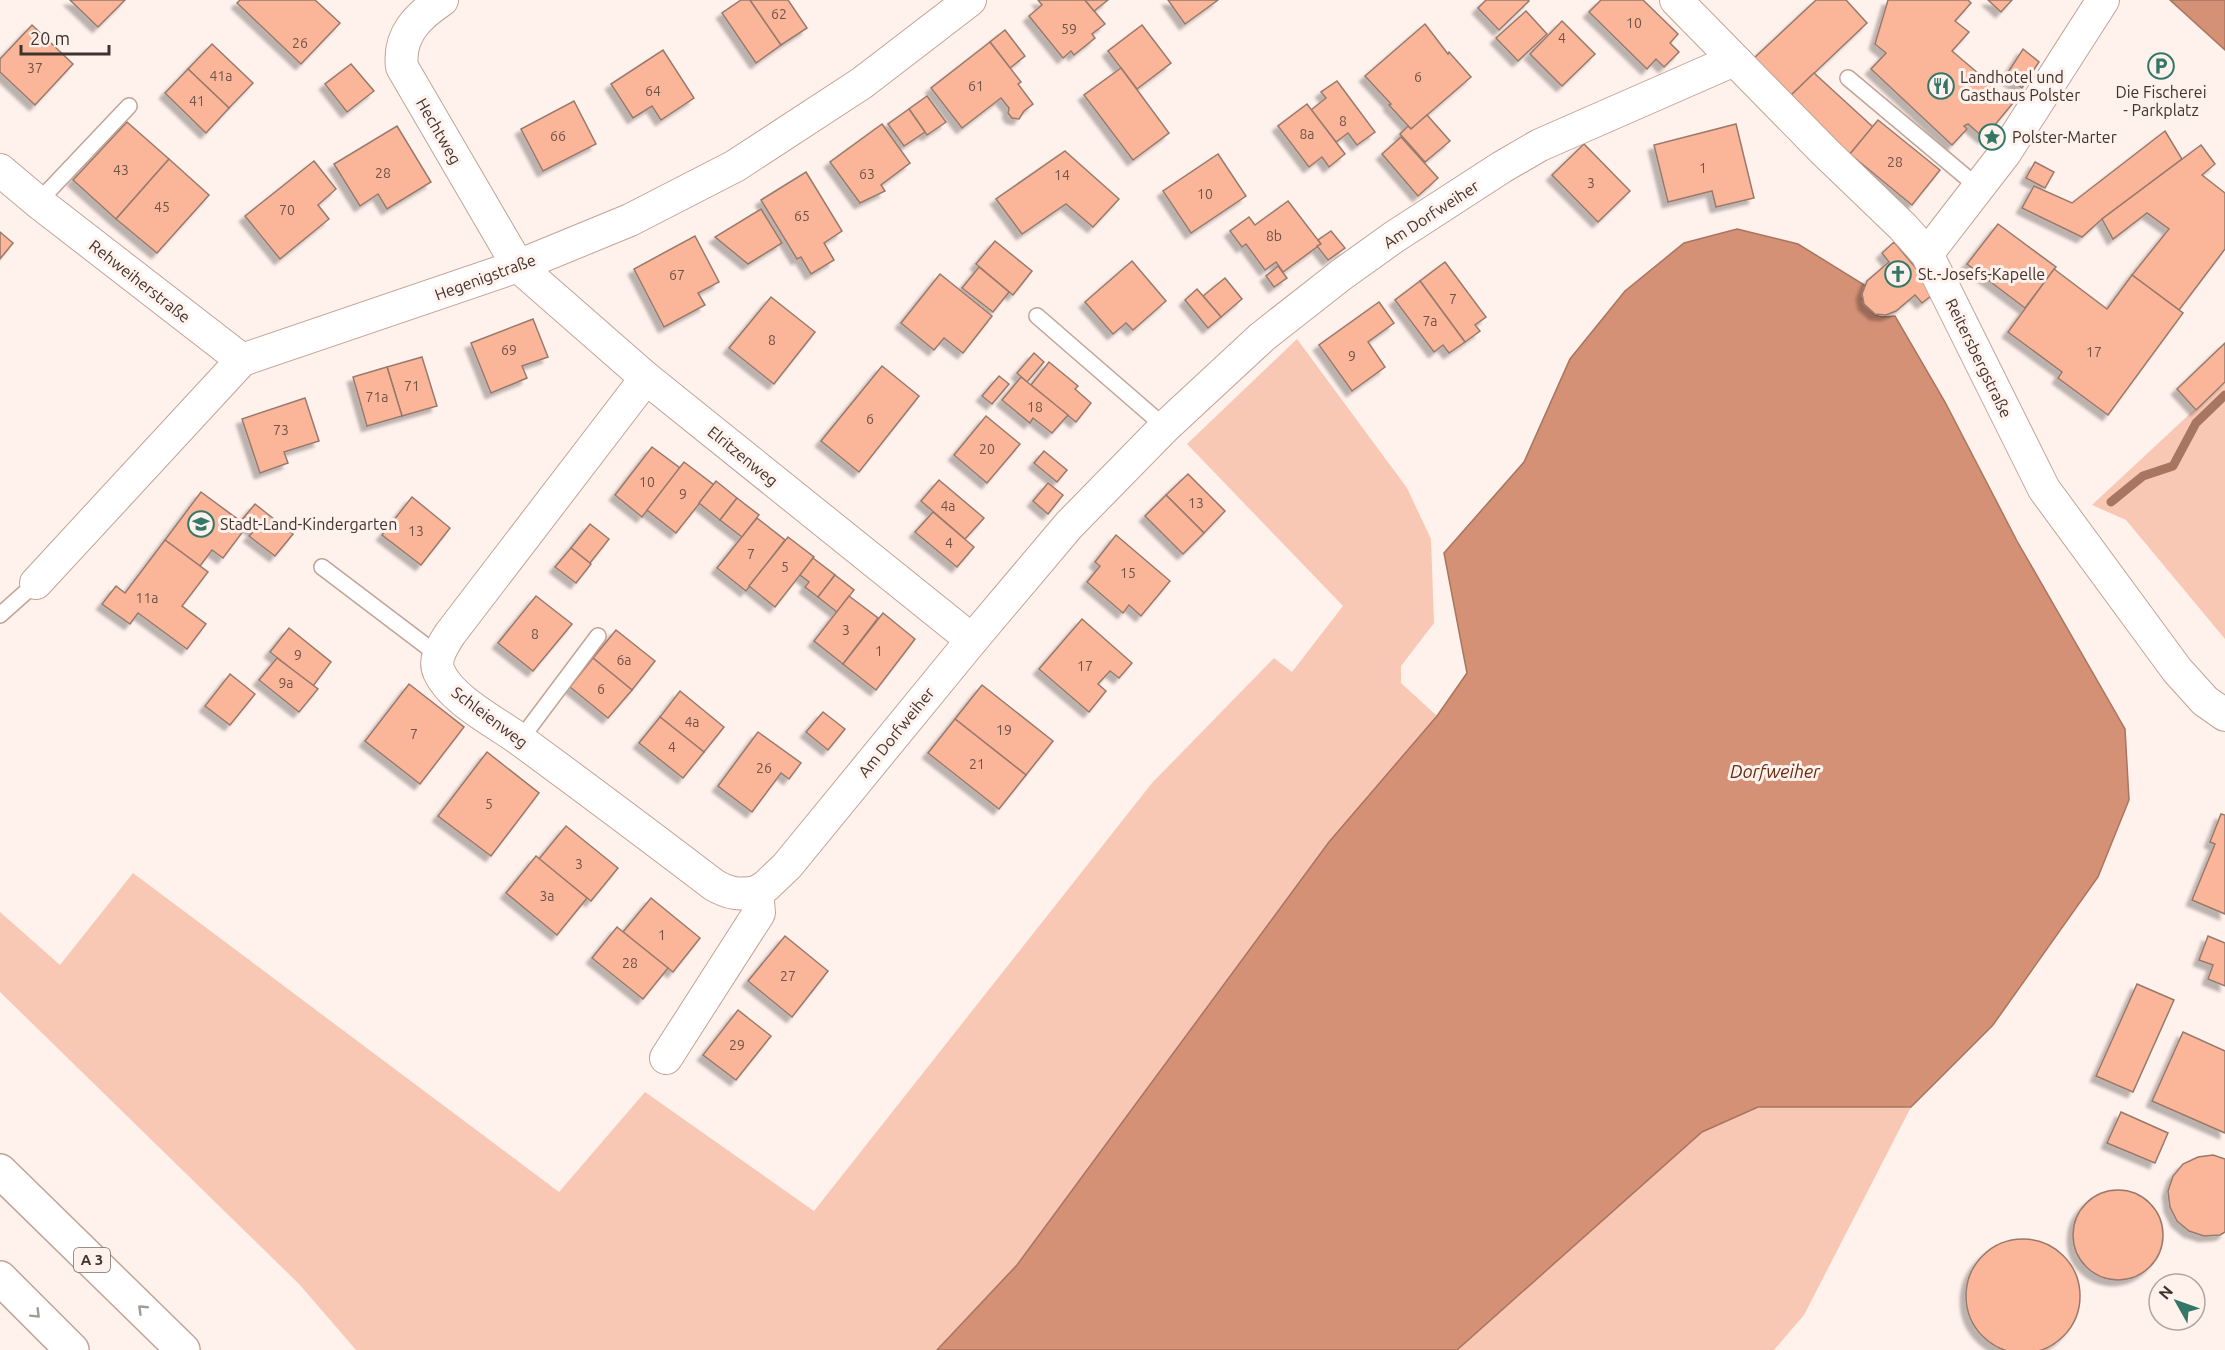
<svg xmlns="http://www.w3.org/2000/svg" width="2225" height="1350" font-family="Ubuntu,sans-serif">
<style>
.green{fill:#f8c8b5}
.water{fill:#d49175;stroke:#a87560;stroke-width:1.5}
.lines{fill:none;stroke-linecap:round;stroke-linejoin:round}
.stream{stroke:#a87560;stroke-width:9}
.building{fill:#fbb599;stroke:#987a6d;stroke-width:1.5;filter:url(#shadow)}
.service-casing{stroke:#c3a396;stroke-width:18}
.minor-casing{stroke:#c3a396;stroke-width:34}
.motorway-casing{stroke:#c3a396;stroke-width:36}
.service{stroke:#fff;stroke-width:15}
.minor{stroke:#fff;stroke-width:32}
.motorway{stroke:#fff;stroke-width:33}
.oneway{stroke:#a09996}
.labels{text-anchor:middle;stroke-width:6;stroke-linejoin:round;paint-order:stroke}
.number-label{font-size:14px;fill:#6f5449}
.shield{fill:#fff1ec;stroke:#796c67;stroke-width:1.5}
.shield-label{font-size:15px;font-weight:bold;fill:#40332e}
.poi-label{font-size:16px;fill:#40332e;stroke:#fff1ec;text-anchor:start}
.street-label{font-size:16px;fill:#40332e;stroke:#fff1ec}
.water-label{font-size:18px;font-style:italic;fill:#682b0e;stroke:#fff1ec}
</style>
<defs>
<filter id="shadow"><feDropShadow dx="-5.5" dy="5.5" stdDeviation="1.5" flood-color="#0004"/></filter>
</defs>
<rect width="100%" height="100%" fill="#fff1ec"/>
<g class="green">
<polygon points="1297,339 1407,488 1431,539 1434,623 1401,666 1401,683 1437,716 1329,842 1017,1265 937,1350 356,1350 299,1284 0,992 0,912 60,965 133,873 559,1192 645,1092 814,1211 1152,783 1274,658 1292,672 1343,606 1187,444"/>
<polygon points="2225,381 2225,639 2126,520 2092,505"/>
<polygon points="1758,1107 1911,1107 1804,1315 1774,1350 1457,1350 1702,1132"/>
</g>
<g class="water">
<polygon points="2170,0 2225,0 2225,50"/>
<path d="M1737,229L1798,244L1866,286L1862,299C1872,315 1875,319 1895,316L1945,402L2017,541L2125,729L2129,800L2098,877L1993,1025L1911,1107H1758L1702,1132L1457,1350H937L1017,1265L1329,842L1437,716L1467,673L1444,553L1524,462L1570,359L1625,291L1684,243Z"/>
</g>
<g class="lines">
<polyline class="stream" points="2111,502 2143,476 2173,466 2196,423 2225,395"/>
</g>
<g class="building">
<polygon points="70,0 125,0 98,27"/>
<polygon points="240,0 315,0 340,23 301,64 237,3"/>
<polygon points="741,0 750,0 781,45 756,63 722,13"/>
<polygon points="750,0 788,0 807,28 781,45"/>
<polygon points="1038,0 1085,0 1105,24 1092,34 1095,38 1074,55 1071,51 1063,58 1029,16 1042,5"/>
<polygon points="1085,0 1108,0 1094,11"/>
<polygon points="1168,0 1218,0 1185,24"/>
<polygon points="1486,0 1528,0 1529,1 1499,30 1478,8"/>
<polygon points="1601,0 1643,0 1678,34 1670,43 1679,52 1664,67 1656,59 1647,69 1589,12"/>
<polygon points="1816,0 1846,0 1867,23 1788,98 1752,60"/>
<polygon points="1888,0 1968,0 1971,3 1955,21 1969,32 1952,51 2013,103 1984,138 1968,124 1964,126 1967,129 1952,145 1871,69 1886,53 1875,44"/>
<polygon points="1988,0 2012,0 2001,12"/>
<polygon points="1526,11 1547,34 1518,61 1496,38"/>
<polygon points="1562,21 1595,54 1562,86 1530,54"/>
<polygon points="1425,24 1448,54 1449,52 1471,77 1411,129 1389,105 1391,104 1365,76"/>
<polygon points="32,25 73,64 35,105 0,72 0,59"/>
<polygon points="1142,25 1171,63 1137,89 1108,51"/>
<polygon points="1005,30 1025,56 1010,68 990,42"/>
<polygon points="990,42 1021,82 1018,84 1033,104 1024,111 1019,119 1012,118 1008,113 1009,108 1001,98 962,128 931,88"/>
<polygon points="212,44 253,83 229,108 188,69"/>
<polygon points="2023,49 2039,62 2022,88 2005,77"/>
<polygon points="663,50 694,98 661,120 652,106 633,118 611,84"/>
<polygon points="351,64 374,91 347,112 325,84"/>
<polygon points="1121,68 1169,133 1133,160 1084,95"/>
<polygon points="188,69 229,108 206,133 165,93"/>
<polygon points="1814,73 1873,127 1850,154 1788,98"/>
<polygon points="1337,81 1375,132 1357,145 1348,133 1336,142 1311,110 1326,98 1321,92"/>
<polygon points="927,96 946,122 927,135 909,109"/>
<polygon points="574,101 596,144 543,171 521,129"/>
<polygon points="1307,104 1345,154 1329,167 1322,157 1309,167 1278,126"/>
<polygon points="909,109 925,132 904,146 888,124"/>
<polygon points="1427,115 1450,141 1425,162 1400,134 1408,126 1411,129"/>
<polygon points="1878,120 1940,170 1912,205 1850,154"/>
<polygon points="127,122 169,159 116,219 73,180"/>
<polygon points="882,124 910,163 881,185 885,191 860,203 830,162"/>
<polygon points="1736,124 1754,198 1716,207 1712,191 1668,202 1654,145"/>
<polygon points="397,126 431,182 387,209 378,194 360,206 334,164"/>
<polygon points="2165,131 2182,159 2102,219 2082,237 2022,208 2034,186 2072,203"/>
<polygon points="1401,137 1438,178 1418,196 1382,154"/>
<polygon points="1584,144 1630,191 1598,222 1552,175"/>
<polygon points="2201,145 2215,164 2202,175 2225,193 2225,249 2179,310 2132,275 2169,229 2147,213 2113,239 2102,219"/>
<polygon points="1065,151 1119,199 1093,227 1066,204 1022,234 996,199"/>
<polygon points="1218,154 1246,196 1191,233 1163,191"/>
<polygon points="169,159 209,195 157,253 116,219"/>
<polygon points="314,161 336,189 318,205 329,219 280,259 245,216"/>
<polygon points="2035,162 2054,172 2045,188 2026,178"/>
<polygon points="806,172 842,231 824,243 834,260 811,274 801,257 797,259 761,200"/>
<polygon points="1288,201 1321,244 1283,272 1276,262 1265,270 1246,244 1242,247 1230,231 1249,217 1255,225"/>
<polygon points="761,209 782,243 748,264 715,237"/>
<polygon points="1998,224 2056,267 2025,308 1967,264"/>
<polygon points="1331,231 1345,248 1328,260 1317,246 1321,244 1318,240"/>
<polygon points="0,232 13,243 0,259"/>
<polygon points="695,236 719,282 698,293 705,305 664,327 634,269"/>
<polygon points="995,241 1032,271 1013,295 976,264"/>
<polygon points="1894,242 1936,292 1922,303 1915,295 1896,311 1886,315 1875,314 1864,304 1862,294 1867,281 1889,262 1882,253"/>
<polygon points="1132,261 1166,301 1133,330 1126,323 1113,334 1085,302"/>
<polygon points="1445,262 1486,317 1475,325 1480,331 1465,342 1420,281"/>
<polygon points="1278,266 1287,278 1274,287 1266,276"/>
<polygon points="979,267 1009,292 993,312 962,288"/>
<polygon points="2054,269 2107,309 2132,275 2183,313 2108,415 2058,378 2062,372 2008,332"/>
<polygon points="940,274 992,316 963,353 944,338 934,350 901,323"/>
<polygon points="1225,278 1242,299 1221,317 1203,296"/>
<polygon points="1420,281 1465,342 1449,353 1443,345 1434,352 1395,300"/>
<polygon points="1197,289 1221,317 1208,328 1185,300"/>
<polygon points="771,297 815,332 774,384 729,348"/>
<polygon points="1379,302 1394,323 1368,342 1385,367 1352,391 1319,345"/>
<polygon points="533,319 548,357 522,366 527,378 491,393 471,343"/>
<polygon points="2225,343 2225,382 2196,410 2177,389"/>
<polygon points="1034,353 1044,362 1027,382 1017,373"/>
<polygon points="422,357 437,406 402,416 387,367"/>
<polygon points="1049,362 1078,386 1075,389 1091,403 1076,422 1031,385"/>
<polygon points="882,366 919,396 859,472 821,441"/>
<polygon points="387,367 402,416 367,426 353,377"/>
<polygon points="999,376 1009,384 992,404 982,396"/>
<polygon points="1021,377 1068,415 1052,433 1033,418 1030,423 1002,400"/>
<polygon points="305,398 319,441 284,452 288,463 260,473 242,419"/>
<polygon points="986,416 1020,444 987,483 954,455"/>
<polygon points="652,447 680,468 642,517 615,495"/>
<polygon points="1044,451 1067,470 1057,482 1034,463"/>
<polygon points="684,462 714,485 676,533 647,510"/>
<polygon points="1188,474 1225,511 1204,533 1166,495"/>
<polygon points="939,480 984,518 965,539 921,501"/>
<polygon points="716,481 737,498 720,520 699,503"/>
<polygon points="1048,483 1063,495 1048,514 1033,501"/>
<polygon points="201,492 247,526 223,558 212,550 200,566 165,540"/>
<polygon points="1166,495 1204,533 1183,554 1145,516"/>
<polygon points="412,497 450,528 421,565 382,535"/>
<polygon points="737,498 759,515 742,537 720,520"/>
<polygon points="255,504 293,534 275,556 249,536 254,531 241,521"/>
<polygon points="933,512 974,547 957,567 915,532"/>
<polygon points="757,518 785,540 746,591 717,568"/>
<polygon points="590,524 609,539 590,563 571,548"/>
<polygon points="1116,535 1170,581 1141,616 1129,605 1123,613 1087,582 1100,566 1095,562"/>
<polygon points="788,537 814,557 775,607 749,586"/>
<polygon points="165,540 208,572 182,606 206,624 187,649 138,613 130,624 102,604 116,586 125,593"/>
<polygon points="571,548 591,564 576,583 555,567"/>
<polygon points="813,558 835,575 818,597 805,587 809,582 800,575"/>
<polygon points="835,575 854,590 837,612 818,597"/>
<polygon points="536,596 572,624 533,671 498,643"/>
<polygon points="849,596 878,618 843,664 814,641"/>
<polygon points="883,613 915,639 876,690 843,664"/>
<polygon points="1082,619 1132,663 1119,678 1110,671 1098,684 1106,691 1089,712 1039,669"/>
<polygon points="289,628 331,662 313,686 270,652"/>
<polygon points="616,630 655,661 632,690 593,658"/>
<polygon points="277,658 318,689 299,712 259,680"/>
<polygon points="593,658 632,690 608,718 570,687"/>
<polygon points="230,674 255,694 230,725 205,706"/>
<polygon points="409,684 464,727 420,784 365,741"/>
<polygon points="982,685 1053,741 1026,775 955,719"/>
<polygon points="680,691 724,727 704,752 660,717"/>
<polygon points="823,712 845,729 828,750 806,732"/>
<polygon points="660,717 704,752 683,778 639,743"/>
<polygon points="955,719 1026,775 999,809 928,753"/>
<polygon points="758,732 801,763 789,779 781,773 752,812 718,786"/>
<polygon points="487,752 539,793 491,856 438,816"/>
<polygon points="2221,814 2225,815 2225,914 2192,900 2215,844 2210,842"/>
<polygon points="566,826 618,868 591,901 539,859"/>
<polygon points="536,856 587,898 557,935 506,893"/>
<polygon points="651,898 700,938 673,972 623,932"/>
<polygon points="617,927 668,968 643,999 592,958"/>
<polygon points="785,936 828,971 792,1017 748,981"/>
<polygon points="2208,936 2225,943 2225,986 2208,979 2213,965 2199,960"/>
<polygon points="2137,984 2174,1000 2133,1092 2096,1076"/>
<polygon points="738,1010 771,1036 736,1080 703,1055"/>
<polygon points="2183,1032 2225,1051 2225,1133 2152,1101"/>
<polygon points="2121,1112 2168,1133 2155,1163 2107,1143"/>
<polygon points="2213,1155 2225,1159 2225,1232 2220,1235 2204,1236 2189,1231 2177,1221 2170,1207 2168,1191 2173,1176 2183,1164 2198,1157"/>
<circle cx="2118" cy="1235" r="45"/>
<circle cx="2023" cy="1296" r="57"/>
</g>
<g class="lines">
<g class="service-casing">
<g id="service">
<polyline points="1848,78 1978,187"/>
<polyline points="38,202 129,106"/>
<polyline points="1037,316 1165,427"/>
<polyline points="322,567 438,655"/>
<polyline points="0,615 36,583"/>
<polyline points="520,740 598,636"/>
</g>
</g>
<g class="minor-casing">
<g id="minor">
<path d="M442,0C418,16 398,35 402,67L518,266L646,378L972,640"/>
<polyline points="1676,0 1825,152 1903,227 1927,254 2044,489 2177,670 2205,701 2225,715"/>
<polyline points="0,170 38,202 242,360"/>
<polyline points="1927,254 2005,153 2103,0"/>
<path d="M646,378L450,634C443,645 433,659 439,672C452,701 498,723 523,742C587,789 651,837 714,885C729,894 740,895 757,892"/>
<polyline points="36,583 242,360 518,266 630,220 735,166 862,83 970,0"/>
<polyline points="666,1058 759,913 757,892 766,886 787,866 972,640 1069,525 1165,427 1262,337 1341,275 1394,237 1502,167 1540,145 1734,60"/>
</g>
</g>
<g class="motorway-casing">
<g id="motorway">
<polyline points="0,1171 183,1350"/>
<polyline points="0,1278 72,1350"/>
</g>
</g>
<use href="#service" class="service"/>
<use href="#minor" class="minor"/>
<use href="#motorway" class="motorway"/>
</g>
<defs><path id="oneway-chevron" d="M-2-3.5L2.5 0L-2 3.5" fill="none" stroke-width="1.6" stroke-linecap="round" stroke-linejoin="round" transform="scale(1.5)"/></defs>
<g class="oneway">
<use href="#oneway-chevron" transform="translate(142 1309) rotate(-136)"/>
<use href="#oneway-chevron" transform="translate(36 1314) rotate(45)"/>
</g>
<defs>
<g id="parking-ring" transform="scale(1.35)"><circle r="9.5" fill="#fff1ec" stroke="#337769" stroke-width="1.5"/><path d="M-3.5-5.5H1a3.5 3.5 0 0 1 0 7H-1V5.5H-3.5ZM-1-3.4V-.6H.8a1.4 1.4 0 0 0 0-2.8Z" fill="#337769"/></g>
<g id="restaurant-ring" transform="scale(1.35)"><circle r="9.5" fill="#fff1ec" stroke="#337769" stroke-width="1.5"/><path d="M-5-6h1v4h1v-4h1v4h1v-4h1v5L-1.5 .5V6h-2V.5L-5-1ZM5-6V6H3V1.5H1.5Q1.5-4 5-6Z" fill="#337769"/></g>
<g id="sight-ring" transform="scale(1.35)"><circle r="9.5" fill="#fff1ec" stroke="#337769" stroke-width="1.5"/><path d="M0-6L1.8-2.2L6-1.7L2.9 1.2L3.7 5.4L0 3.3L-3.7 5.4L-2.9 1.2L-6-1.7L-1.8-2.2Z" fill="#337769"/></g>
<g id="church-ring" transform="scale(1.35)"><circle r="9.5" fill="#fff1ec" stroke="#337769" stroke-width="1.5"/><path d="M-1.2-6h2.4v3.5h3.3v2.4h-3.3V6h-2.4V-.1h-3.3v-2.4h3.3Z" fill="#337769"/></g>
<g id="school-ring" transform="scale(1.35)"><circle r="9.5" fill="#fff1ec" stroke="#337769" stroke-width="1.5"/><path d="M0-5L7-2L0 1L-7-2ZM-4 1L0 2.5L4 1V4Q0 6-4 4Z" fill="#337769"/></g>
</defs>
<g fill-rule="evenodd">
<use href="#parking-ring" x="2161" y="66"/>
<use href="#restaurant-ring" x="1941" y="86"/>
<use href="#sight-ring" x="1992" y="137"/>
<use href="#church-ring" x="1898" y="274"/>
<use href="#school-ring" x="201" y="524"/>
</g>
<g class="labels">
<g class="number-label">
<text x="779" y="19">62</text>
<text x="1634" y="28">10</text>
<text x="1069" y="34">59</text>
<text x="1562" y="43">4</text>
<text x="300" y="48">26</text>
<text x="35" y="73">37</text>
<text x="221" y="81">41a</text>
<text x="1418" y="82">6</text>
<text x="976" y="91">61</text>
<text x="653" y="96">64</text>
<text x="197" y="106">41</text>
<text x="1343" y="126">8</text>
<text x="1307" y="139">8a</text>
<text x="558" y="141">66</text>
<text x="1895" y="167">28</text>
<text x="1703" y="173">1</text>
<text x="121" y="175">43</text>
<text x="383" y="178">28</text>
<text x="867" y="179">63</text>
<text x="1062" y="180">14</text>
<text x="1591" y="188">3</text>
<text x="1205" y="199">10</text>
<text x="162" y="212">45</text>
<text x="287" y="215">70</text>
<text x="802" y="221">65</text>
<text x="1274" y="241">8b</text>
<text x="677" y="280">67</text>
<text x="1453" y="304">7</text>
<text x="1430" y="326">7a</text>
<text x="772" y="345">8</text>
<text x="509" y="355">69</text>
<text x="2094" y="357">17</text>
<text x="1352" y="361">9</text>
<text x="412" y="391">71</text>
<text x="377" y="402">71a</text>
<text x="1035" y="412">18</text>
<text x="870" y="424">6</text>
<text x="281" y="435">73</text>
<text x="987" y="454">20</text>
<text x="647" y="487">10</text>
<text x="683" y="499">9</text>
<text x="1196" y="508">13</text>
<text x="948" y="511">4a</text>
<text x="416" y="536">13</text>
<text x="949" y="548">4</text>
<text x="751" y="559">7</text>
<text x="785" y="572">5</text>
<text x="1128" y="578">15</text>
<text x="147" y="603">11a</text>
<text x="846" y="635">3</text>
<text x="535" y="639">8</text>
<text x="879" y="656">1</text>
<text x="298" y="660">9</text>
<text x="624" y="665">6a</text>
<text x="1085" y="671">17</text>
<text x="286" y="688">9a</text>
<text x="601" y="694">6</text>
<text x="692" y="727">4a</text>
<text x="1004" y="735">19</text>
<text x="414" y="739">7</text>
<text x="672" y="752">4</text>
<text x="977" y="769">21</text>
<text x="764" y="773">26</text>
<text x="489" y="809">5</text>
<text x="579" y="869">3</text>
<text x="547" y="901">3a</text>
<text x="662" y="940">1</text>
<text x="630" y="968">28</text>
<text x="788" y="981">27</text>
<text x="737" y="1050">29</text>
</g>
<rect class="shield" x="74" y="1248" width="36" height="24" rx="4.5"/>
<g class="shield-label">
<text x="92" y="1265">A 3</text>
</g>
<g class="poi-label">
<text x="1960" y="83">Landhotel und<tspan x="1960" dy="18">Gasthaus Polster</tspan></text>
<text x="2161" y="98" text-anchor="middle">Die Fischerei<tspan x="2161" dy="18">- Parkplatz</tspan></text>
<text x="2012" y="143">Polster-Marter</text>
<text x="1918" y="280">St.-Josefs-Kapelle</text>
<text x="220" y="530">Stadt-Land-Kindergarten</text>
</g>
<g class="street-label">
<text transform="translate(439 131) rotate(60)" y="6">Hechtweg</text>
<text transform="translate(1431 214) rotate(-33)" y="6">Am Dorfweiher</text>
<text transform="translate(485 277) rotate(-20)" y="6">Hegenigstraße</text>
<text transform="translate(140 281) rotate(38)" y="6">Rehweiherstraße</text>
<text transform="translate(1979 358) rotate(64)" y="6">Reitersbergstraße</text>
<text transform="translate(743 456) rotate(39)" y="6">Elritzenweg</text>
<text transform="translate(490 717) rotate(37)" y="6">Schleienweg</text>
<text transform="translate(896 732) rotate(-51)" y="6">Am Dorfweiher</text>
</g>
<g class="water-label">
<text x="1775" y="778">Dorfweiher</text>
</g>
</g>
<g transform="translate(2177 1302) rotate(310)"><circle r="28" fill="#fff1ec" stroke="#b3a5a0" stroke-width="1.5"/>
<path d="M0-4.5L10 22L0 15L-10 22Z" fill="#337769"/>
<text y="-9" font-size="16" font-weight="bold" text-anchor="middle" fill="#40332e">N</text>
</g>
<path d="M21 45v9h88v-9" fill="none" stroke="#40332e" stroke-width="3"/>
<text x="30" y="45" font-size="18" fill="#40332e" stroke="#fff1ec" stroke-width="4.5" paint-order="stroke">20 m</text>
</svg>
